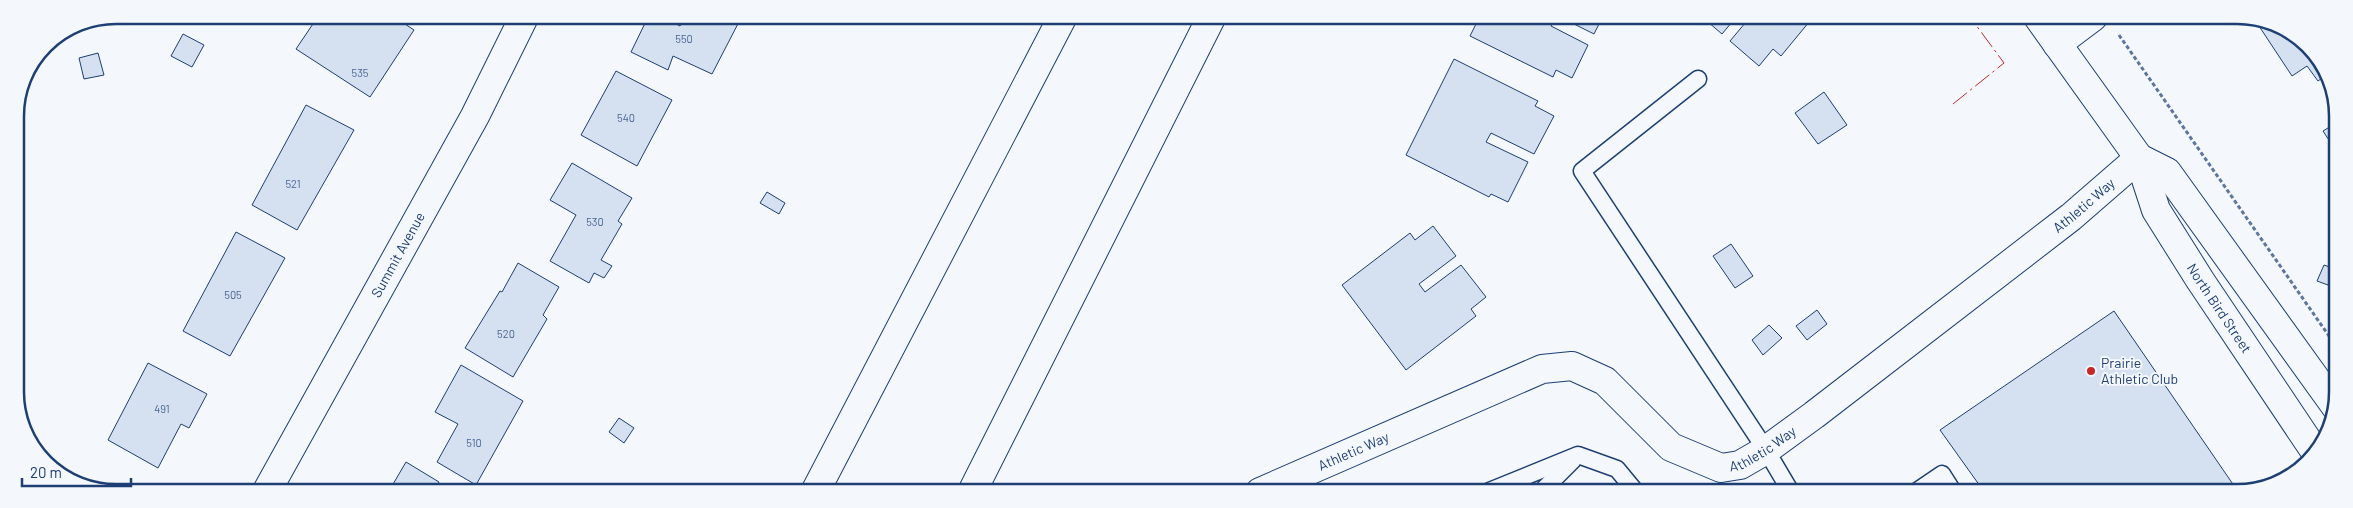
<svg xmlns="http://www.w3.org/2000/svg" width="2353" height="508" font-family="Barlow,sans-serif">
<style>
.building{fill:#d5e0f0;stroke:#1d3f73}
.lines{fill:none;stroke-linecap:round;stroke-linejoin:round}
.lane-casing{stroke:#1d3f73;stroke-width:19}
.street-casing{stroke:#1d3f73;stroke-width:30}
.secondary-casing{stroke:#1d3f73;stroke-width:30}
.highway-casing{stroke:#1d3f73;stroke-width:30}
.path{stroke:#5e769c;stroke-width:3;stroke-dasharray:4 2.5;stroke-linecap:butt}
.lane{stroke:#f4f7fb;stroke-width:16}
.street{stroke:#f4f7fb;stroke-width:28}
.secondary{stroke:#f4f7fb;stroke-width:28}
.highway{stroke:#f4f7fb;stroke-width:28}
.power{stroke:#c62828;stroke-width:1;stroke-dasharray:18 4 2.5 4;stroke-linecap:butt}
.poi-dot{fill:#c62828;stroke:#f4f7fb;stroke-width:2}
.labels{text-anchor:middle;stroke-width:4;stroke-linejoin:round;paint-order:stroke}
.number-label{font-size:11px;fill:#4b6792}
.street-label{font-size:14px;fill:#1d3f73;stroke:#f4f7fb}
.poi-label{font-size:14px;fill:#1d3f73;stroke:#f4f7fb;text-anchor:start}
.rim{fill:none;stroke:#1d3f73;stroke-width:2.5}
</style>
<rect width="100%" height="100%" fill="#f4f7fb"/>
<g class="building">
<polygon points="319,15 411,15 405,24 414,30 370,97 296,49"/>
<polygon points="649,15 659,15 680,26 685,16 742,16 712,74 673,56 668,70 631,52"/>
<polygon points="1480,16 1556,16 1551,26 1588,45 1572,78 1556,70 1553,77 1470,36"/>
<polygon points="1558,16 1603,16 1594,34"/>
<polygon points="1701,16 1737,16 1722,34"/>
<polygon points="1751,16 1814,16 1781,56 1773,49 1759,66 1730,41"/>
<polygon points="2253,17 2308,44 2325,76 2318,81 2307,66 2292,76"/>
<polygon points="183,34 204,45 192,67 171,56"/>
<polygon points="98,53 104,75 84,79 79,58"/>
<polygon points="1454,59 1538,101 1535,106 1554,116 1534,154 1491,133 1486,142 1528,162 1508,202 1491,194 1489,197 1406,155"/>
<polygon points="616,71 672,100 637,166 581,135"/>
<polygon points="1824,92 1847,125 1818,144 1795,113"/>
<polygon points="2336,99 2336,118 2328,105"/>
<polygon points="306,105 354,130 297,230 252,205"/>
<polygon points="2336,123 2336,151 2323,131"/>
<polygon points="572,163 632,198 618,221 622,224 601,260 612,266 604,278 594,273 589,283 550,261 576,215 550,200"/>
<polygon points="767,192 785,203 779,214 760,203"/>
<polygon points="1433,226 1456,256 1419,284 1425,292 1461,265 1486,297 1471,309 1476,316 1406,370 1342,285 1410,233 1415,240"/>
<polygon points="236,232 285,258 230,356 183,331"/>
<polygon points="1731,244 1753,276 1735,288 1713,256"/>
<polygon points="518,263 559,287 543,315 547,319 513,377 465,348 500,291 502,292"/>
<polygon points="2324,265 2335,269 2328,285 2317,281"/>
<polygon points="1817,310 1827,324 1807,340 1796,326"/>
<polygon points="2114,311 2239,493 1985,493 1940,430"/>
<polygon points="1769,325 1782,338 1763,355 1752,340"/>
<polygon points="148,363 207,394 189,428 181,424 158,468 108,440"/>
<polygon points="461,365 523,401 476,485 437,462 458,424 435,412"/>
<polygon points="619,418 634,428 624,443 609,432"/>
<polygon points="406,462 439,482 434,491 389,491"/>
<polygon points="97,481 114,491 93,489"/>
</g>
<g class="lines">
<g class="lane-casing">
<g id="lane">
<polyline points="1698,79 1582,171 1766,450 1791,492"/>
<polyline points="1487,492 1578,455 1617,469 1636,492"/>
<polyline points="1541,492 1573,460"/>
<polyline points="1914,493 1942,474 1954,493"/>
</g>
</g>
<g class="street-casing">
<g id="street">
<polyline points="2057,44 2093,17"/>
<path id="s1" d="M267,491L475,116L525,15"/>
<path id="s2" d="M1260,492L1542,369L1572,366L1605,381L1671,447L1721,468L1740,465L1766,450L1814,415L2071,217L2139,158"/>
</g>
</g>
<g class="secondary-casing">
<g id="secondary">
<path id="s3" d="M2038,17L2139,158L2156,210L2200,280L2314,450"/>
<polyline points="2139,158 2167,172 2336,407"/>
</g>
</g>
<g class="highway-casing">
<g id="highway">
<polyline points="815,492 1063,16"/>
<polyline points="972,492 1212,16"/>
</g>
</g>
<polyline class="path" points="2119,35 2336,346"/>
<use href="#lane" class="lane"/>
<use href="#street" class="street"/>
<use href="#secondary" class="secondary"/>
<use href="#highway" class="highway"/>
<polyline class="power" points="1953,104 2004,63 1970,17"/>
</g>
<circle class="poi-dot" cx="2091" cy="371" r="5"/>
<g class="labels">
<g class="number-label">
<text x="684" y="43">550</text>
<text x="360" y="77">535</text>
<text x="626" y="122">540</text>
<text x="293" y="188">521</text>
<text x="595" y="226">530</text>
<text x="233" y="299">505</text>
<text x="506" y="338">520</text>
<text x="162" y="413">491</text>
<text x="474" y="447">510</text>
</g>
<g class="street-label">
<text dy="5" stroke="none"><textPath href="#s2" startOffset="972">Athletic Way</textPath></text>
<text dy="5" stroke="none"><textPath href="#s1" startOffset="270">Summit Avenue</textPath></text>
<text dy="5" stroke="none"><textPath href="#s3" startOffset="345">North Bird Street</textPath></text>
<text dy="5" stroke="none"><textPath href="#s2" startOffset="568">Athletic Way</textPath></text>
<text dy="5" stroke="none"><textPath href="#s2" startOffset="102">Athletic Way</textPath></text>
</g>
<g class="poi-label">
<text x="2101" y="368">Prairie<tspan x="2101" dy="16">Athletic Club</tspan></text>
</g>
</g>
<path d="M0 0H2353V508H0ZM116 24H2237A92 92 0 0 1 2329 116V392A92 92 0 0 1 2237 484H116A92 92 0 0 1 24 392V116A92 92 0 0 1 116 24Z" fill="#f4f7fb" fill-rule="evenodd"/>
<path class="rim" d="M116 24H2237A92 92 0 0 1 2329 116V392A92 92 0 0 1 2237 484H116A92 92 0 0 1 24 392V116A92 92 0 0 1 116 24Z"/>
<path d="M22 478v8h109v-8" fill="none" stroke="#1d3f73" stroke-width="2.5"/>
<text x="30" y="478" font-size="15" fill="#1d3f73" stroke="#f4f7fb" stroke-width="4" paint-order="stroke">20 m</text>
</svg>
